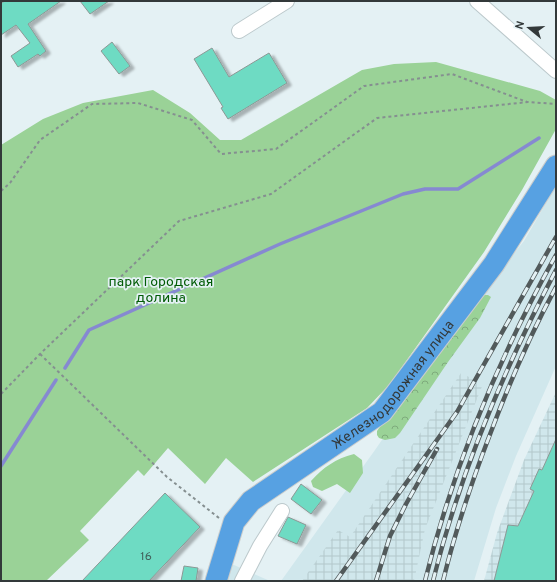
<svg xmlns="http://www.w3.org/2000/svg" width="557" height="582" font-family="Overpass,sans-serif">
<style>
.built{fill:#d0e7ec}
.industrial{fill:url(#industrial-grid)}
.green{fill:#9ad297}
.forest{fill:url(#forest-crowns)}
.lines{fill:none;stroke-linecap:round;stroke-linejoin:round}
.stream{stroke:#8689d1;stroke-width:3.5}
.building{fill:#6edbc3;stroke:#8c9895;filter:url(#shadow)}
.minor-casing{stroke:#bcc9cc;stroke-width:16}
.highway-casing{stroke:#cacccc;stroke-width:23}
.path{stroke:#858f90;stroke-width:2;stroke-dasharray:3 3;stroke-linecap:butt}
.minor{stroke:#fff;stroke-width:14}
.highway{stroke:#57a1e2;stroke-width:21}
.rail-casing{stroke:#525a5b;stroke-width:4.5}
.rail{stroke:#e4f1f4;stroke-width:3;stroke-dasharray:9;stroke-linecap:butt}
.labels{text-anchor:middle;stroke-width:3.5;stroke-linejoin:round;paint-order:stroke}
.number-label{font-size:12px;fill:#42625c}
.park-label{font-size:14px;fill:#005b05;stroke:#e4f1f4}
.street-label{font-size:14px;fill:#33393a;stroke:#e4f1f4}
</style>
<defs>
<pattern id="industrial-grid" width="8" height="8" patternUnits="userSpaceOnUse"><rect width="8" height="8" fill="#d0e7ec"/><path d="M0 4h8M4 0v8" fill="none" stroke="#b3c7cb"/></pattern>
<pattern id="forest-crowns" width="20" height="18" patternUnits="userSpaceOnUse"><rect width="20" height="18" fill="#9ad297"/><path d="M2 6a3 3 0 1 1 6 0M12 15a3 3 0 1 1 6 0" fill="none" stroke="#7eab7c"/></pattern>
<filter id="shadow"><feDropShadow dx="4.5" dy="2.5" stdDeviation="1" flood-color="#0004"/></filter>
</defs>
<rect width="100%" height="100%" fill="#e4f1f4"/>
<g class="built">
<polygon points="556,186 556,366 516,456 496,508 474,581 281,581 375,450 493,279 524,241"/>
<polygon points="225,561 270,581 220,581"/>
</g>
<g class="industrial">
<polygon points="461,373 483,384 425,529 414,581 302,581 338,530 350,537"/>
<polygon points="556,392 556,581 484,581 497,533 524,460"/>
</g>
<g class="green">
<polygon points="436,62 540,91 556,100 556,129 522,190 484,252 389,385 367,408 253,482 226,458 205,484 168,448 144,476 138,470 80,531 89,540 46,581 1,581 1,145 43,119 83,103 153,90 190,113 220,140 241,140 362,70 394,64"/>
<path d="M354,454L362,460L363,473L350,493L337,484L322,491L313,487L311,481C324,467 335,459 354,454Z"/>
</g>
<polygon class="forest" points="481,295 488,295 491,297 480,318 448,362 400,433 395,438 385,440 379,438 377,435 377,431 384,421 397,410 404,401 421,376"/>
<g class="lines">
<g class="stream">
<polyline points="65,368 89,330 280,244 403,194 425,189 458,189 539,138"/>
<polyline points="1,466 56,380"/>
</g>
</g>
<g class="building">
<polygon points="5,1 61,1 28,24 46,51 40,56 38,54 18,67 11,56 30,43 16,25 1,35 1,3"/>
<polygon points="80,1 109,1 90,14"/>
<polygon points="112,42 130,66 119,74 101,51"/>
<polygon points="212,48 229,77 269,53 287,83 228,119 221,108 223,107 194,59"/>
<polygon points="556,439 556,581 494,581 508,525 518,526 534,491 530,489 539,469 542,470"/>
<polygon points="301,484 322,500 311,514 291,499"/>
<polygon points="165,493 200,527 149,581 82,581"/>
<polygon points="288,517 306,525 297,544 278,536"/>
<polygon points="184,566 198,568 196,581 181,581"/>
</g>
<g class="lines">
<g class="minor-casing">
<g id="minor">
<polyline points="477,1 556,71"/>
<polyline points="239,31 287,1"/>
<polyline points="242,581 260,546 282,511"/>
</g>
</g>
<g class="highway-casing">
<g id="highway">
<path id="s1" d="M216,581L234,522L251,501L382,412L494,264L556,166"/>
</g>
</g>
<g class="path">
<polyline points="1,191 10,183 40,140 92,104 138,103 192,120 221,154 276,149 364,86 452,74 527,102"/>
<polyline points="40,354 167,477 219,518"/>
<polyline points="1,394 40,354 179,221 271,194 377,118 528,102 556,104"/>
</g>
<use href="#minor" class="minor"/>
<use href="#highway" class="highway"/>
<g class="rail-casing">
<g id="rail">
<polyline points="336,581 457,412 556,237"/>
<polyline points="376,581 390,536 406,504 437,449"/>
<path d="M425,581C453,467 499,357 556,255"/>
<path d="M433,581C460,472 504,369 556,270"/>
<path d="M443,581C455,532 471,484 489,437C508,386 530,335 556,287"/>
</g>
</g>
<use href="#rail" class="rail"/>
</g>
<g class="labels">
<g class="number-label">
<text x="146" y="560">16</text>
</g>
<g class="park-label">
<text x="161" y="286">парк Городская<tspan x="161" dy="16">долина</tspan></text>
</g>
<g class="street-label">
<text dy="5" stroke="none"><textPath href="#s1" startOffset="274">Железнодорожная улица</textPath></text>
</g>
</g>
<rect width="557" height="582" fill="none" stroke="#33393a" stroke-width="4"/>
<g transform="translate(529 28) rotate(288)" stroke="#e4f1f4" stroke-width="3" paint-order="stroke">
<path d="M0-3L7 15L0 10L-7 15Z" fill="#33393a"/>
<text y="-6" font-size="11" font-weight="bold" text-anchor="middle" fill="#33393a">N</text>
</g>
</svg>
